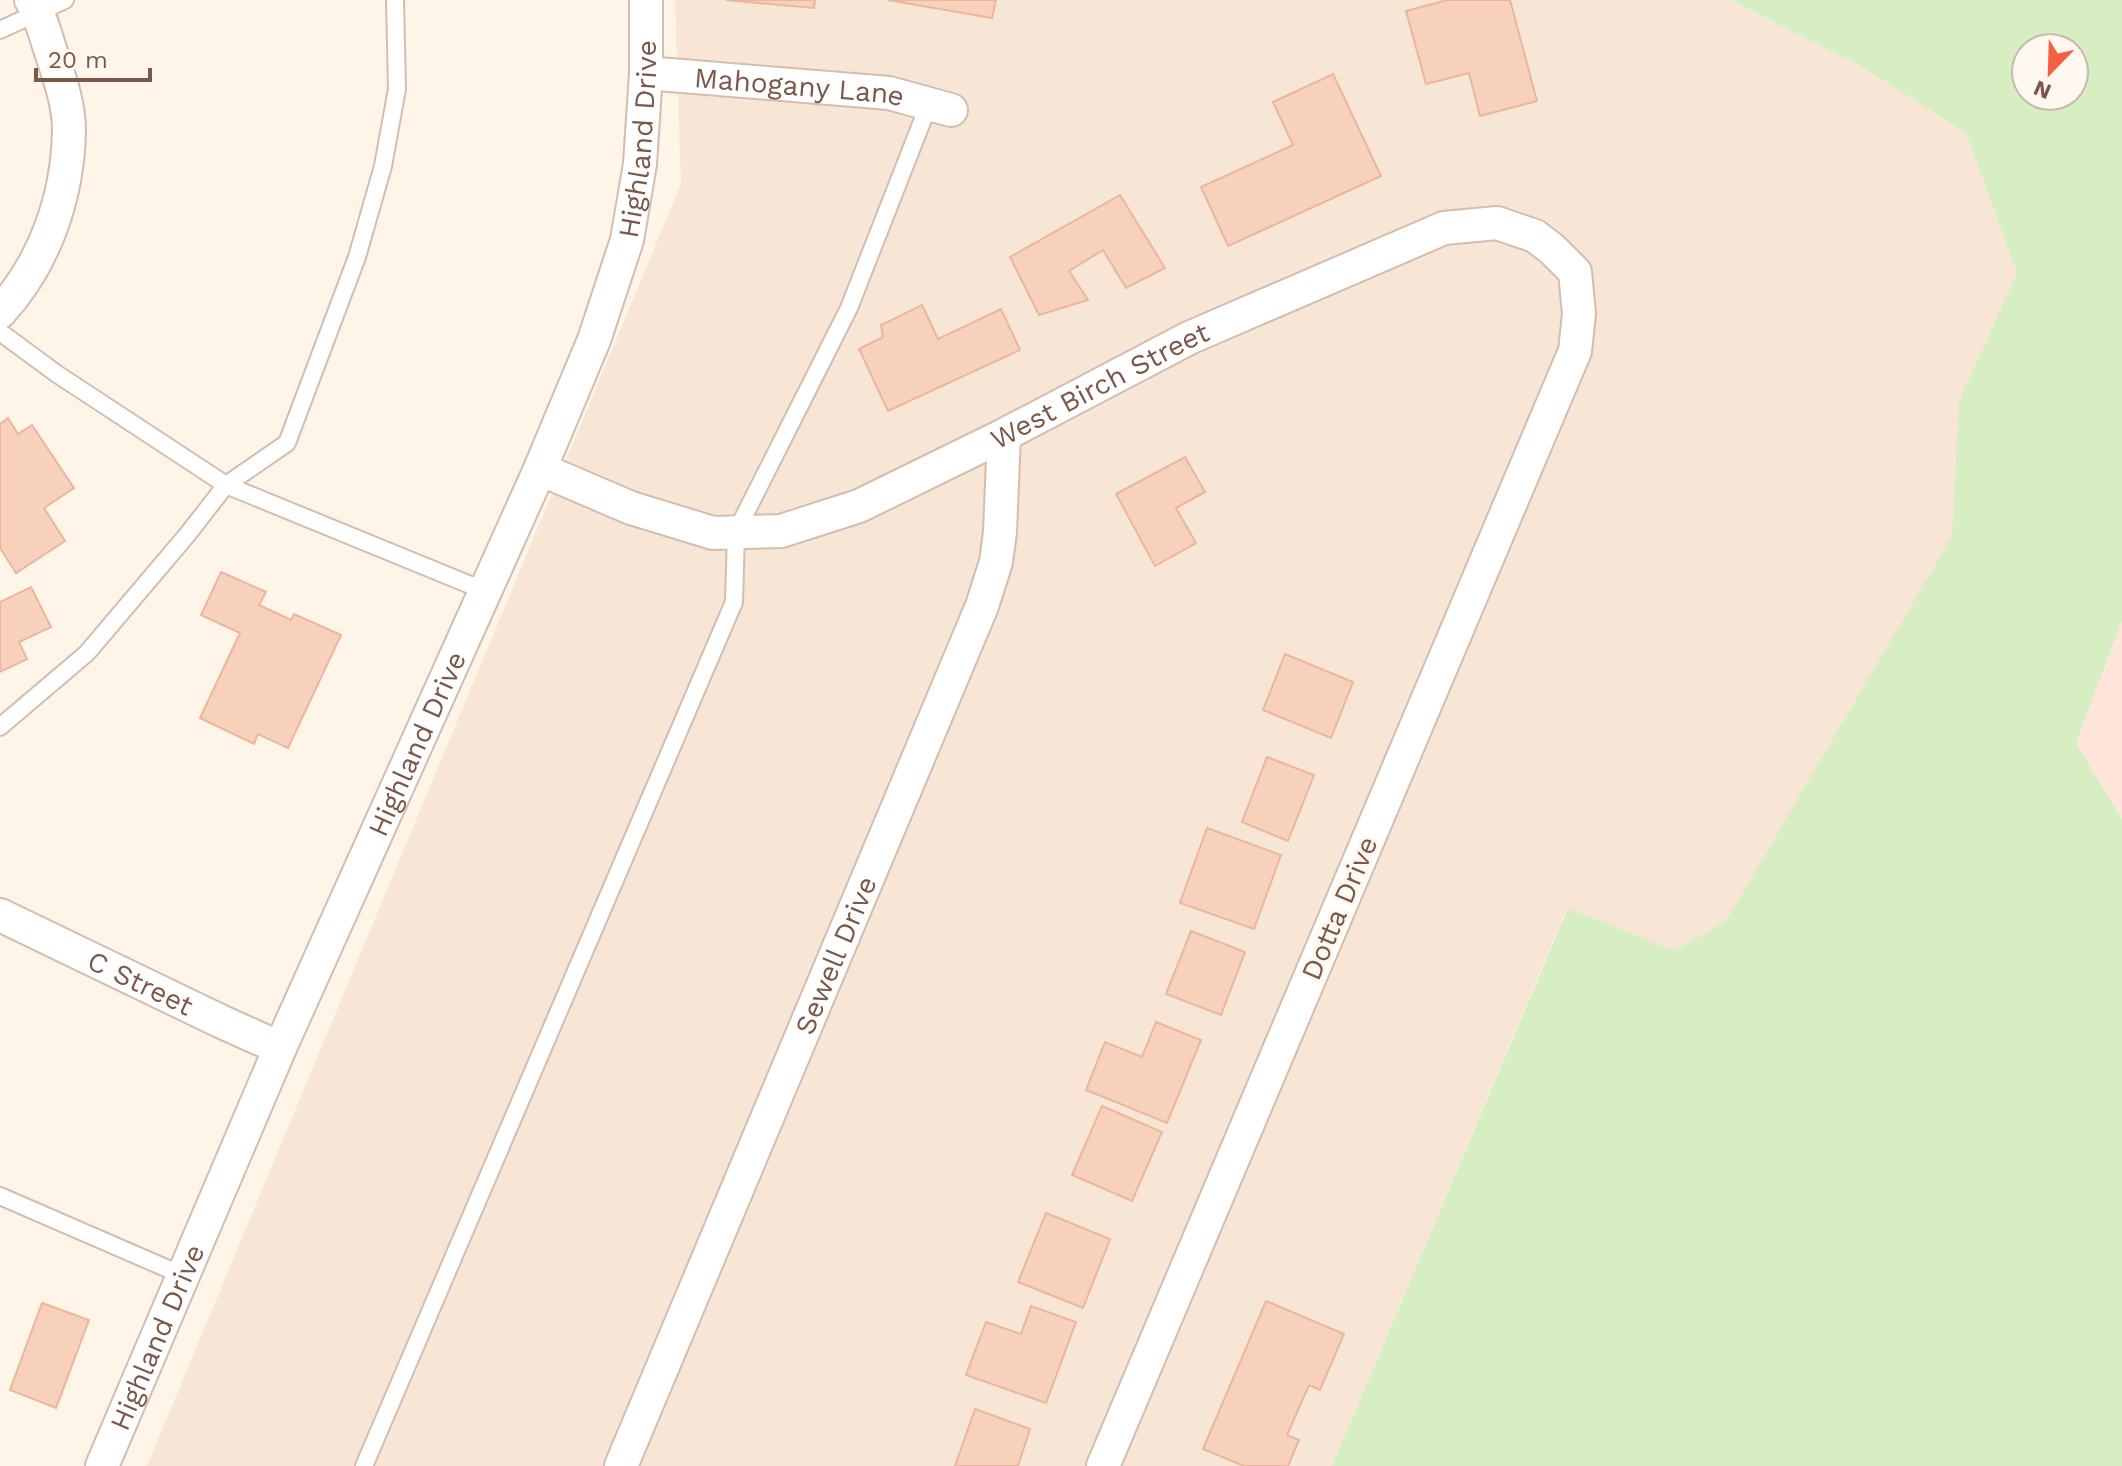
<svg xmlns="http://www.w3.org/2000/svg" width="2122" height="1466" font-family="'Work Sans',sans-serif">
<style>
.residential{fill:#f7e6d5}
.commercial{fill:#ffe4db}
.green{fill:#d7eec3;fill-rule:evenodd}
.building{fill:#f7d1bc;stroke:#ebb69a;stroke-width:2}
.lines{fill:none;stroke-linecap:round;stroke-linejoin:round}
.lane-casing{stroke:#d5bdae;stroke-width:20}
.street-casing{stroke:#d5bdae;stroke-width:36}
.lane{stroke:#fff;stroke-width:16}
.street{stroke:#fff;stroke-width:32}
.labels{text-anchor:middle;stroke-width:7;stroke-linejoin:round;paint-order:stroke}
.street-label{font-size:28px;fill:#7c5848;stroke:#fff8f0}
</style>
<rect width="100%" height="100%" fill="#fef4e7"/>
<polygon class="residential" points="675,0 1730,0 1857,64 1966,133 2017,273 1959,401 1953,536 1726,921 1675,952 1567,908 1332,1466 147,1466 681,184"/>
<polygon class="commercial" points="2122,621 2122,819 2076,743"/>
<path class="green" d="M1730,0H2122V621L2076,743L2122,819V1466H1332L1568,908L1675,951L1726,921L1952,536L1959,401L2017,273L1966,133L1857,64ZM2026,48H2074V96H2026Z"/>
<g class="building">
<polygon points="726,0 815,0 814,8"/>
<polygon points="888,0 996,0 992,18"/>
<polygon points="1447,0 1510,0 1537,101 1480,116 1469,73 1426,84 1406,11"/>
<polygon points="1333,74 1381,176 1228,246 1201,187 1293,145 1273,102"/>
<polygon points="1120,195 1165,268 1126,288 1103,250 1069,271 1088,300 1039,315 1010,257"/>
<polygon points="922,305 938,339 1001,309 1020,350 888,411 859,349 883,337 881,325"/>
<polygon points="8,418 18,434 32,425 74,488 44,508 65,541 16,573 0,548 0,424"/>
<polygon points="1185,457 1205,492 1176,508 1196,543 1155,566 1116,494"/>
<polygon points="221,572 266,592 259,605 291,620 294,614 341,635 288,748 258,734 254,744 200,718 240,633 201,615"/>
<polygon points="31,587 51,627 19,642 27,659 0,672 0,602"/>
<polygon points="1285,654 1353,682 1331,738 1263,710"/>
<polygon points="1267,757 1314,775 1288,841 1242,822"/>
<polygon points="1207,828 1281,855 1254,929 1180,903"/>
<polygon points="1191,931 1245,952 1221,1015 1166,994"/>
<polygon points="1156,1022 1201,1040 1167,1123 1086,1090 1105,1042 1142,1057"/>
<polygon points="1102,1106 1162,1132 1132,1201 1072,1175"/>
<polygon points="1046,1213 1110,1239 1083,1308 1018,1282"/>
<polygon points="1266,1301 1344,1334 1320,1390 1309,1385 1287,1435 1299,1440 1288,1466 1244,1466 1203,1449"/>
<polygon points="42,1303 89,1320 56,1408 10,1390"/>
<polygon points="1031,1306 1076,1322 1046,1403 966,1375 986,1322 1021,1334"/>
<polygon points="975,1409 1030,1429 1018,1466 955,1466"/>
</g>
<g class="lines">
<g class="lane-casing">
<g id="lane">
<polyline points="0,30 65,0"/>
<polyline points="0,332 57,374 226,485 485,591"/>
<polyline points="0,727 87,653 187,535 226,485 287,443 357,257 383,166 397,89 395,0"/>
<polyline points="0,1196 182,1275"/>
<polyline points="364,1466 734,602 736,532 849,308 929,104"/>
</g>
</g>
<g class="street-casing">
<g id="street">
<path id="s1" d="M646,73L889,93L951,110"/>
<path d="M0,312C45,263 68,196 69,130C69,104 59,76 51,52C45,34 41,16 31,0"/>
<path id="s2" d="M540,469L631,508L713,533L781,531L859,506L1004,435L1189,338L1444,228L1497,223L1535,236L1552,249L1575,272L1579,314L1575,351L1103,1466"/>
<path id="s3" d="M0,915L220,1021L280,1048"/>
<path id="s4" d="M102,1466L280,1048L540,469L594,340L627,240L640,164L646,73V0"/>
<path id="s5" d="M621,1466L982,606L996,562L1000,532L1004,435"/>
</g>
</g>
<use href="#lane" class="lane"/>
<use href="#street" class="street"/>
</g>
<g class="labels">
<g class="street-label">
<text dy="10" stroke="none"><textPath href="#s1" startOffset="154">Mahogany Lane</textPath></text>
<text dy="10" stroke="none"><textPath href="#s4" startOffset="1436">Highland Drive</textPath></text>
<text dy="10" stroke="none"><textPath href="#s2" startOffset="604">West Birch Street</textPath></text>
<text dy="10" stroke="none"><textPath href="#s4" startOffset="788">Highland Drive</textPath></text>
<text transform="translate(1339 908) rotate(-67)" y="10">Dotta Drive</text>
<text dy="10" stroke="none"><textPath href="#s5" startOffset="554">Sewell Drive</textPath></text>
<text dy="10" stroke="none"><textPath href="#s3" startOffset="156">C Street</textPath></text>
<text dy="10" stroke="none"><textPath href="#s4" startOffset="140">Highland Drive</textPath></text>
</g>
</g>
<g transform="translate(2050 72) rotate(203)"><circle r="38" fill="#fff8f0" stroke="#cbb8ad" stroke-width="2"/>
<path d="M0-6L14 30L0 20L-14 30Z" fill="#f46141"/>
<text y="-12" font-size="22" font-weight="bold" text-anchor="middle" fill="#7c5848">N</text>
</g>
<path d="M36 68v12h114v-12" fill="none" stroke="#7c5848" stroke-width="4"/>
<text x="48" y="68" font-size="24" fill="#7c5848" stroke="#fff8f0" stroke-width="6" paint-order="stroke">20 m</text>
</svg>
